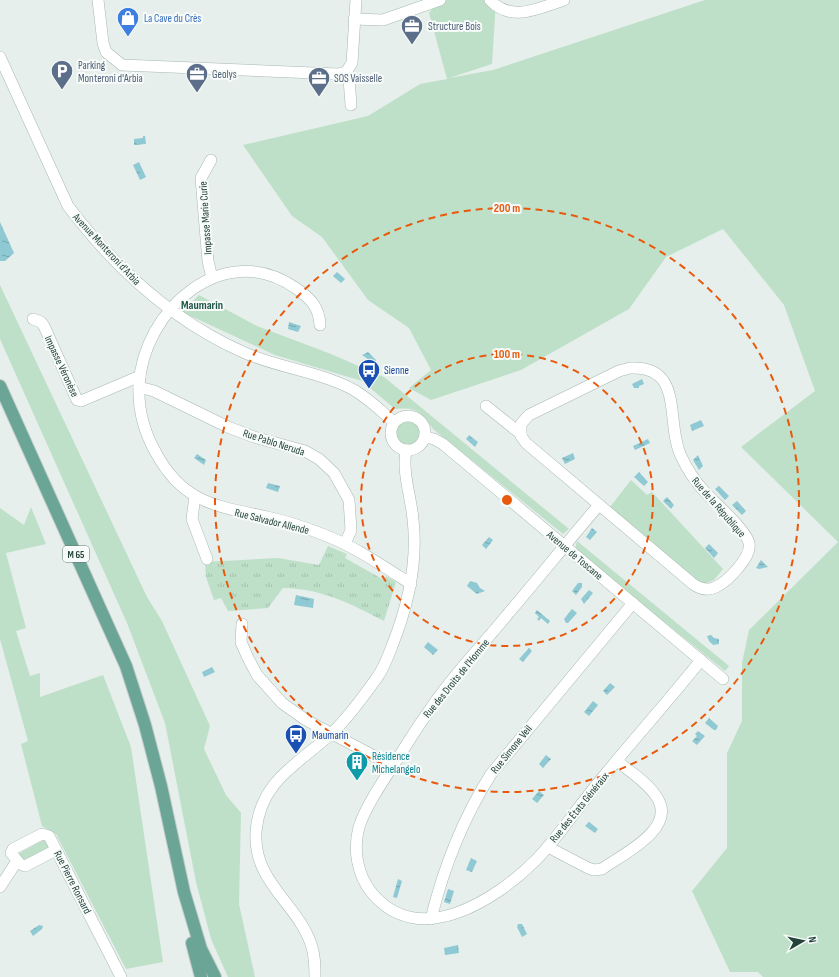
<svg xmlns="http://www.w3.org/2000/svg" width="839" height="977" font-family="'Sofia Sans Condensed',sans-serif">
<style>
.grass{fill:#bfe0c8}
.park{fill:url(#park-tufts)}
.water{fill:url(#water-ripples)}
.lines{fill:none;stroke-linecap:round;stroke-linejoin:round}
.minor-casing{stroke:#a8b8b2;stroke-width:12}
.primary-casing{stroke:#c2cac8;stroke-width:14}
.minor{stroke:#fff;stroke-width:11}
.primary{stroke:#6aa596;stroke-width:12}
.ring{fill:none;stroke:#e8590c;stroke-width:2;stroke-dasharray:7 5}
.labels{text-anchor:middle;stroke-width:4;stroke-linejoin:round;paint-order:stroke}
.shield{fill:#f7fbf9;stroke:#637a73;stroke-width:1}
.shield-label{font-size:10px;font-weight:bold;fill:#24423a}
.shop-label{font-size:11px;fill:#366cbe;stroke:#f7fbf9;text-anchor:start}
.service-label{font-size:11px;fill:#4e5e75;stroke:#f7fbf9;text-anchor:start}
.street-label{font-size:11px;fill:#24423a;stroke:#f7fbf9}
.transit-label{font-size:11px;fill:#164399;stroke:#f7fbf9;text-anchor:start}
.culture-label{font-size:11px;fill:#0d838f;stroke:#f7fbf9;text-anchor:start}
.neighbourhood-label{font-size:12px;font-weight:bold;fill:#1f5548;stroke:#f7fbf9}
.centre{fill:#e8590c;stroke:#f7fbf9;stroke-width:2}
.ring-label{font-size:12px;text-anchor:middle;font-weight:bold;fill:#e8590c;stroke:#f7fbf9;stroke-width:4;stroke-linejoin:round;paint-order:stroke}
</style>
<defs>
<pattern id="park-tufts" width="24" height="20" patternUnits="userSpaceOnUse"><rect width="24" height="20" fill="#bfe0c8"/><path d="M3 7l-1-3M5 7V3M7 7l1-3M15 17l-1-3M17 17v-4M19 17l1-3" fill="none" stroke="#a4c1ad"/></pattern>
<pattern id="water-ripples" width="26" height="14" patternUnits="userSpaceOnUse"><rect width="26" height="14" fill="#8ec9d4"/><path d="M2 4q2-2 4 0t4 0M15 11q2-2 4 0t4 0" fill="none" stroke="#74a5ad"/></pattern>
</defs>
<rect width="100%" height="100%" fill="#e6efeb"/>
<g class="grass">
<polygon points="440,0 496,0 492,64 449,78 493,70 705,0 839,0 839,977 763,977 758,972 730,972 692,891 727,848 727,753 742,721 742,663 749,630 838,542 741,447 815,391 784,305 723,229 666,257 629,309 521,370 431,400 409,388 431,370 409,328 368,300 322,237 292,216 243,145 368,116 420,84 447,79 429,13"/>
<polygon points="0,285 147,597 162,621 210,726 204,749 226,795 241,813 239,904 255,977 228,977 211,939 196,882 165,723 127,623 0,339"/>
<path d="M199,295L257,326L331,354L384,377L569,529L563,534L433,429C421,411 416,407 395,409L362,381L275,355L182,312Z"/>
<circle cx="408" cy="434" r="12"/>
<polygon points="631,480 647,495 652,492 723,569 714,580 702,585 610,507"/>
<polygon points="31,507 46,544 6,553 26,628 16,631 30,676 40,673 40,697 103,675 131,747 163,962 126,969 56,834 42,826 21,744 28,741 0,639 0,508 24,525"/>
<polygon points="577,541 729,666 725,671 575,550"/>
<polygon points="45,839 50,848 23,863 18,854"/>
</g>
<path class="park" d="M328,546L347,554L345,558L384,580L386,576L396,582L384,621C349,603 323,589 283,588L268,608L228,611L221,598L214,600L206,577L205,562L278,558L319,565Z"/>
<g class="water">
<polygon points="143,136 145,136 146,144 134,145 134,139 143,138"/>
<polygon points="139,162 146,177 140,180 133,165"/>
<polygon points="0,222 14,253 5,261 0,261"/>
<polygon points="337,272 345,279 341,283 333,276"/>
<polygon points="289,322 301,326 298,332 288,329"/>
<polygon points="368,352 376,360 375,364 362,355"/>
<polygon points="642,379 644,384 639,386 639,388 634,388 632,384"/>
<polygon points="701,420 704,426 692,431 690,425"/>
<polygon points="469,435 478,442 475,447 466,439"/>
<polygon points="648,439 650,443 635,450 633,446"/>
<polygon points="573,453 575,459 565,464 562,458"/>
<polygon points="197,454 206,460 204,465 194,458"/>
<polygon points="698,455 703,466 699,470 693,460"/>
<polygon points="639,472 648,482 644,486 634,477"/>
<polygon points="268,483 280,486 278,492 266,488"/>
<polygon points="719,486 729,496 725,500 715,489"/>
<polygon points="667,497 674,505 671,509 663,501"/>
<polygon points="737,501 746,511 742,515 732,505"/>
<polygon points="592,528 597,532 590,540 586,537"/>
<polygon points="489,537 493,540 486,549 482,545"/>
<polygon points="709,544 718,553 714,558 705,548"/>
<polygon points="761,560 768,567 759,569 756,568"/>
<polygon points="470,581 477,583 480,588 485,591 477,594 467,586"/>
<polygon points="578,583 582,583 582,587 576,595 572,591"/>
<polygon points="589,590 593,593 584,604 581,599"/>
<polygon points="296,595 314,599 313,608 294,605"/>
<polygon points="572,609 577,613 568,623 566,623 564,619"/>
<polygon points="537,610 550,621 548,624 541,618 539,621 537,619 539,617 535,613"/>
<polygon points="711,635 714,638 719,639 719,644 713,645 709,641 707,636"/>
<polygon points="428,642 438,650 433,655 424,647"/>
<polygon points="529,648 532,651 523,662 519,659"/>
<polygon points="212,667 215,672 204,677 202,672"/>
<polygon points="610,683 615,687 607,695 603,691"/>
<polygon points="593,701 598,705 589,716 584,712"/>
<polygon points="709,718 718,726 716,730 714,730 705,723"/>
<polygon points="698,731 705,736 697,745 692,741 697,736 695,734"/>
<polygon points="546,755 551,759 543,768 539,764"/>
<polygon points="539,791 544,795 537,803 532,799"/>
<polygon points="589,822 598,829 595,833 585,826"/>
<polygon points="471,858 477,861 472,872 466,870"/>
<polygon points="398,879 402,881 397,898 393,897"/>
<polygon points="448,889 454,891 450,904 444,902"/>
<polygon points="518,924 522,924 527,934 522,937 517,927"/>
<polygon points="39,925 43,926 42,929 33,936 30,931"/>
<polygon points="458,945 459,953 445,955 444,948"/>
</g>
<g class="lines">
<g class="minor-casing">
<g id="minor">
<polyline points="98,0 103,43 106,52 122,65 338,74 346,72 352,63 356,0"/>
<path d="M490,0C511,23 539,8 564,0"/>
<polyline points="354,19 383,20 440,0"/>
<path d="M0,57L68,206C115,268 174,322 245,353C280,368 321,372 354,390C369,399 381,411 394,422"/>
<polyline points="346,72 349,79 351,105"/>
<polyline points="211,160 201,178 208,261 212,278"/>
<polyline points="33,319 41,322 44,326 77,400 81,401 140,376"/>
<path d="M320,325C319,307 311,299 297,289C225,237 143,309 139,386C138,410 144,432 156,453C183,503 216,506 267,517C286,521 304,527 322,534C354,546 383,566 411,584"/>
<path d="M630,368C685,365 665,422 681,456C687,469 694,480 704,491C714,502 747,531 749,543C752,557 728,581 716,587C708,591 700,589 693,584L526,443L521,436V424L529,415L619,371Z"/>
<polyline points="139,387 154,391 228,427 254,437 305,451 319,459 334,473 349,500 351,530 345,544"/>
<polyline points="486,406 521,434"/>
<circle cx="408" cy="433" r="17"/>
<polyline points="425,437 434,439 443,444 723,679"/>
<polyline points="195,496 192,519 207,559"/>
<path d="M599,505C568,541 538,579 507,615C482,646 453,675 431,708C420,723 410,739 400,755C387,775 366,805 359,827C353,849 357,875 372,893C419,950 496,900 536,860C560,835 580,804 603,777C635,738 669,700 701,660"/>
<polyline points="242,624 241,642 248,658 257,675 282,703 306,720 393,766"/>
<path d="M548,847L588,868L594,870L602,869C623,854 679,828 656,796C647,782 629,771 617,761"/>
<polyline points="56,850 25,866 20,864 11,853 13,849 42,834 49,836 121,977"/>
<polyline points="0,887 17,861"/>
<path d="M431,919C444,866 462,820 491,774L633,603"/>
<path d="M315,977C315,966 315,955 311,944C297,903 253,882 256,832C260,780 299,764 332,733C349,717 363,697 376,679C383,670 388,657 392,646C408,606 418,563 413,519C411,497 402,473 406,450"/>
</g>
</g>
<g class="primary-casing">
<g id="primary">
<polyline points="0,386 126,666 145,725 161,786 184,892 201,949 215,977"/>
<polyline points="192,943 201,977"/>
</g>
</g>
<use href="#minor" class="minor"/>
<use href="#primary" class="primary"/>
</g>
<g class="ring">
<circle cx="507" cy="500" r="146"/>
<circle cx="507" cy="500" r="292"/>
</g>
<defs>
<g id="shop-pin" transform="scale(1.15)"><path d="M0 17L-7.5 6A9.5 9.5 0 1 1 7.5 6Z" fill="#3f7fe0" stroke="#f7fbf9"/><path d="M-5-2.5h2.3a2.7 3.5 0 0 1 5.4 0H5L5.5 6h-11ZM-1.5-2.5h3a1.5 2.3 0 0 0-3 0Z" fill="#fff"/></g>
<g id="office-pin" transform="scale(1.15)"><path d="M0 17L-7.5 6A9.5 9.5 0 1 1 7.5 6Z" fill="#5c6f8a" stroke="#f7fbf9"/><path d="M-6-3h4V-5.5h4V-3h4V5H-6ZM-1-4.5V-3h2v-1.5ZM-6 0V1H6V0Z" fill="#fff"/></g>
<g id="parking-pin" transform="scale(1.15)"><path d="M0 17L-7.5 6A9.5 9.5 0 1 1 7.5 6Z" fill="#5c6f8a" stroke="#f7fbf9"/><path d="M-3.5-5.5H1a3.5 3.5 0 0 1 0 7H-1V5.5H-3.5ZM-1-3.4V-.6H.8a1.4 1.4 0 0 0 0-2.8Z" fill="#fff"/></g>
<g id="bus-pin" transform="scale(1.15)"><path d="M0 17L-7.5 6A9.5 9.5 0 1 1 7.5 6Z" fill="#1a4fb4" stroke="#f7fbf9"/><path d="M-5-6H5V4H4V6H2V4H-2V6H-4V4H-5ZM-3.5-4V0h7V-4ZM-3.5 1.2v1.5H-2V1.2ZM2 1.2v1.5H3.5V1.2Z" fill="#fff"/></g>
<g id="building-pin" transform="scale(1.15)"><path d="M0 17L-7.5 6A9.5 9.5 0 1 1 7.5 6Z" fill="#0f9aa8" stroke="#f7fbf9"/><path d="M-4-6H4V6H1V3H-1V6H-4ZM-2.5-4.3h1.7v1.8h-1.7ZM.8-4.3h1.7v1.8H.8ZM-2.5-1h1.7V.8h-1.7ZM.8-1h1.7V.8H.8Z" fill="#fff"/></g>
</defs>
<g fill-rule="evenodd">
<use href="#shop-pin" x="128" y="18"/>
<use href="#office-pin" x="412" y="26"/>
<use href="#parking-pin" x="62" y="71"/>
<use href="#office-pin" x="197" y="74"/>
<use href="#office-pin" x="319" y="78"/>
<use href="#bus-pin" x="369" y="370"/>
<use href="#bus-pin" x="296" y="735"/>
<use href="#building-pin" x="357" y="762"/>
</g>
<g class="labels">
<rect class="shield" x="63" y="546" width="26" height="16" rx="3"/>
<g class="shield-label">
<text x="76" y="558">M 65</text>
</g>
<g class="shop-label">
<text x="144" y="22">La Cave du Crès</text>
</g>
<g class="service-label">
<text x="428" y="30">Structure Bois</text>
<text x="78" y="69">Parking<tspan x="78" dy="13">Monteroni d'Arbia</tspan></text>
<text x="212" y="78">Geolys</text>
<text x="334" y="82">SOS Vaisselle</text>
</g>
<g class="street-label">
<text transform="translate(205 218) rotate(-94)" y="4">Impasse Marie Curie</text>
<text transform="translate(107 249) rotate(47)" y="4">Avenue Monteroni d'Arbia</text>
<text transform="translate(62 366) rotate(65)" y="4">Impasse Véronèse</text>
<text transform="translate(274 442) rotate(18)" y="4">Rue Pablo Neruda</text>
<text transform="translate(719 507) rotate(49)" y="4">Rue de la République</text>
<text transform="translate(272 521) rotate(14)" y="4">Rue Salvador Allende</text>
<text transform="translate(575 555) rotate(40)" y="4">Avenue de Toscane</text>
<text transform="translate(456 678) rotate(-51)" y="4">Rue des Droits de l'Homme</text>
<text transform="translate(511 749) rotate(-51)" y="4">Rue Simone Veil</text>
<text transform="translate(579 807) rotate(-51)" y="4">Rue des États Généraux</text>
<text transform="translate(73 882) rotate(63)" y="4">Rue Pierre Ronsard</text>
</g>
<g class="transit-label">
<text x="384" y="374">Sienne</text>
<text x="312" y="739">Maumarin</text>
</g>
<g class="culture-label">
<text x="372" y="760">Résidence<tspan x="372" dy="13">Michelangelo</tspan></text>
</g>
<g class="neighbourhood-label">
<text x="202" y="309">Maumarin</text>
</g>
</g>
<circle cx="507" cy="500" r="6" class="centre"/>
<g class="ring-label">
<text x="507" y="212">200 m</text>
<text x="507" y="358">100 m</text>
</g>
<g transform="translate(803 941) rotate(81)" stroke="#f7fbf9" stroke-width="3" paint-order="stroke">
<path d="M0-3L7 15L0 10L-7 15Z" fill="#24423a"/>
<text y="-6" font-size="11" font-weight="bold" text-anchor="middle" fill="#24423a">N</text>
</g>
</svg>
